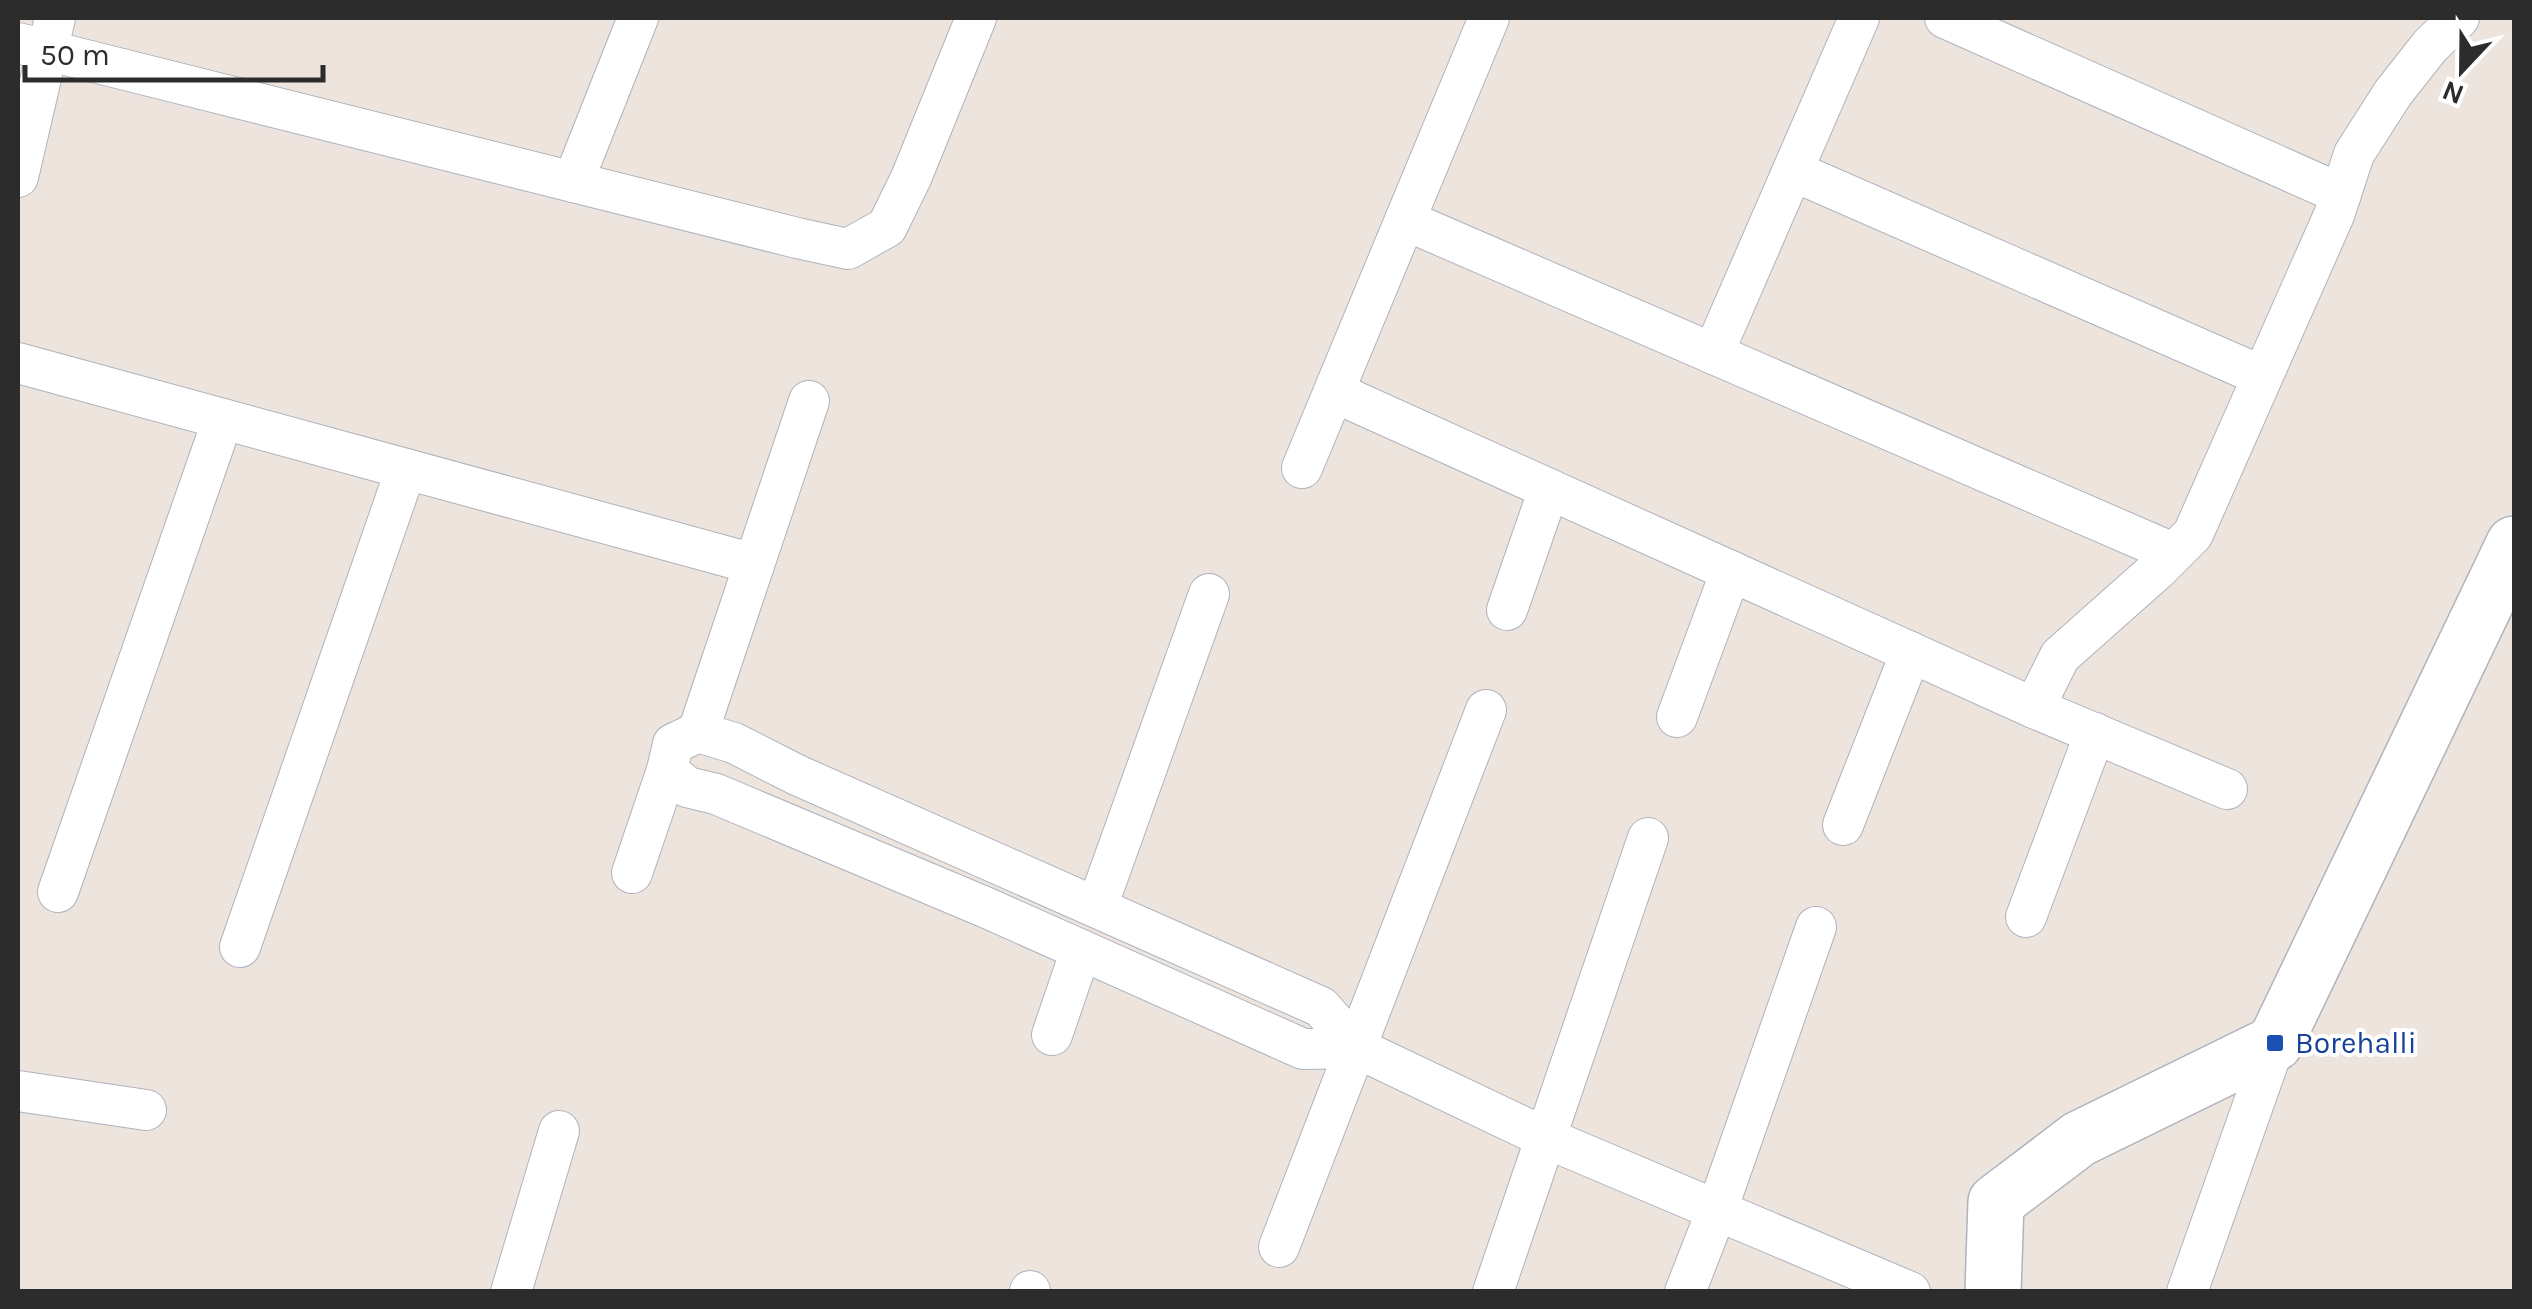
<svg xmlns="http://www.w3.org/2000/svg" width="2532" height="1309" font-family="Karla,sans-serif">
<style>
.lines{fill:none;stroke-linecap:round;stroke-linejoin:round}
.minor-casing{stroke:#aeb3bc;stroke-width:42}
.secondary-casing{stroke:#aeb3bc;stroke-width:58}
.minor{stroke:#fff;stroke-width:40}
.secondary{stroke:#fff;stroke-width:55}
.transit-dot{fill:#1a4fb4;stroke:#fff;stroke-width:4}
.labels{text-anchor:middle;stroke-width:8;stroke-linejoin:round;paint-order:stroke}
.transit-label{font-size:30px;fill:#164399;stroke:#fff;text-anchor:start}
</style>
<rect width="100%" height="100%" fill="#ede4de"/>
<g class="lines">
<g class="minor-casing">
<g id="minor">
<polyline points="1945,18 2341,194"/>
<polyline points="18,43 797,238 848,249 887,227 911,178 976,18"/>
<polyline points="1793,171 2262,376"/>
<polyline points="18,177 55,18"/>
<polyline points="573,182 638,18"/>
<polyline points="1405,220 2173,553"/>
<polyline points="1713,354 1859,18"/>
<polyline points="18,363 754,564"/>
<polyline points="1334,392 2034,708 2227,789"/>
<polyline points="1302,468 1489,18"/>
<polyline points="1507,610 1549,489"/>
<polyline points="2034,708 2060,656 2158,569 2193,534 2334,215 2354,154 2393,93 2430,46 2459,18"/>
<polyline points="1677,717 1731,571"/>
<polyline points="698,732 809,401"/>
<polyline points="1843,825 1911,652"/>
<polyline points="632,873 667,770"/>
<polyline points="58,892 223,419"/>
<polyline points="1097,907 1209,594"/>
<polyline points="2026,917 2095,733"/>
<polyline points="240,947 406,469"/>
<polyline points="1052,1035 1081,950"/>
<polyline points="1357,1048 1303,1049 987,908 716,794 687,787 667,770 673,744 698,732 734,743 797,775 1321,1007 1357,1048 1546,1138 1910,1292"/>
<polyline points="18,1091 146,1110"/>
<polyline points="1279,1247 1486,710"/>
<polyline points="511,1292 559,1131"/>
<polyline points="1030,1292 1030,1291"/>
<polyline points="1493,1292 1648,838"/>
<polyline points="1685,1292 1717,1210 1816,927"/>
<polyline points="2187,1292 2275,1043"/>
</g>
</g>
<g class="secondary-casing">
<polyline id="secondary" points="1993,1292 1996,1202 2079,1139 2275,1043 2514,544"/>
</g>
<use href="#minor" class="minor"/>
<use href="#secondary" class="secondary"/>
</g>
<rect class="transit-dot" x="2265" y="1033" width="20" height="20" rx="5"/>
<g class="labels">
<g class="transit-label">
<text x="2295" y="1053">Borehalli</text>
</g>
</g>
<rect width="2532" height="1309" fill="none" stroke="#2c2c2c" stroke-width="40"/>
<g transform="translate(2462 70) rotate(202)" stroke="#ffffff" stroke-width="8" paint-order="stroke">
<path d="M0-8L18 38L0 25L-18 38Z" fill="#2c2c2c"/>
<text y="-15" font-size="28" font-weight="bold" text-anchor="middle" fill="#2c2c2c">N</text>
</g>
<path d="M25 65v15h298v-15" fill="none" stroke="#2c2c2c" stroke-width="5"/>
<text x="40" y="65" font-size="30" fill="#2c2c2c" stroke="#ffffff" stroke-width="8" paint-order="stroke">50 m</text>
</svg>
